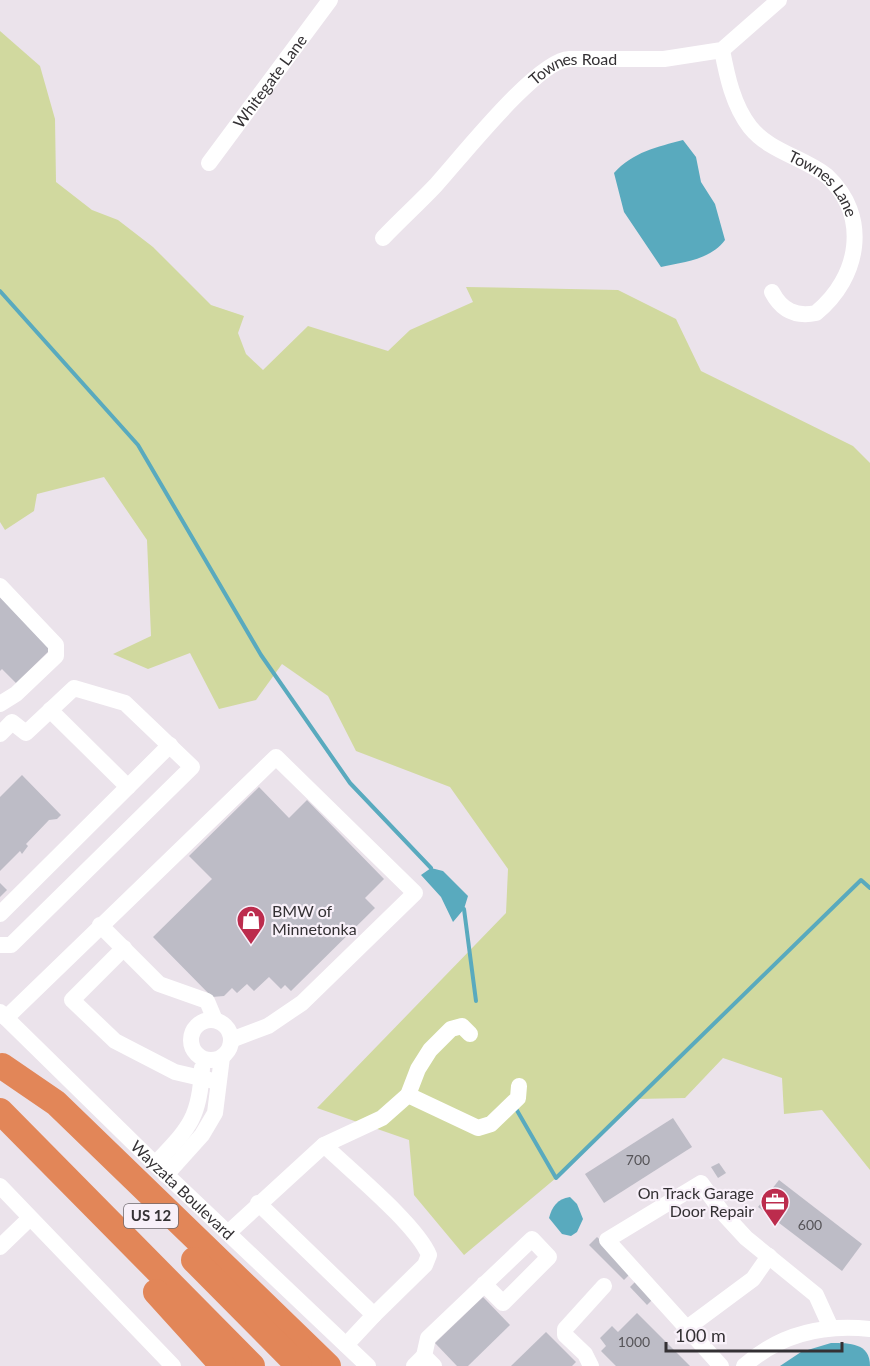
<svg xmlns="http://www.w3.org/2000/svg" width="870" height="1366" font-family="Lato,sans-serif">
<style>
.green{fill:#d1d99f}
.water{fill:#59aabe}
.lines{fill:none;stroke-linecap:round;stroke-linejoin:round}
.stream{stroke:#59aabe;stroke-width:4}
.building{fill:#bdbcc6}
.minor{stroke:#fff;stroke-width:16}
.highway{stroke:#e28658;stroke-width:26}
.labels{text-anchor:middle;stroke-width:4.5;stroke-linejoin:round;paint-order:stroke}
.number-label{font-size:14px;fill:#565458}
.shield{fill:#f8f0f9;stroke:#6f6a6f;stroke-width:1.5}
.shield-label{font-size:15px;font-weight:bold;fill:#343134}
.street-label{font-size:16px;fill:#343134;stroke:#f8f0f9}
.poi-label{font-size:16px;fill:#343134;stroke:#f8f0f9;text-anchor:start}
</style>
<rect width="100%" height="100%" fill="#ebe3eb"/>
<polygon class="green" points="0,31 40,66 55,119 56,182 92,210 118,220 153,247 211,305 244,316 238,333 246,354 263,370 308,326 388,351 410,330 473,302 466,287 618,290 676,319 701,371 853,446 870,463 870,1170 822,1110 784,1114 782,1078 723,1058 685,1098 637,1099 556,1178 464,1255 414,1195 409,1140 317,1108 506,913 508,869 450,787 356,751 328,696 282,664 256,700 219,709 190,653 148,669 113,654 151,636 147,540 104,477 37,494 34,511 5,530 0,522"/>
<g class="water">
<path d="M683,140L696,157L701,182L715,204L725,240C710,260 684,262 661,267L624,212L614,173C633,152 657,147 683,140Z"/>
<polygon points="431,868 443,871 468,896 464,909 453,922 441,897 421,875"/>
<path d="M570,1197L577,1204L583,1219L577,1232L571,1236L562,1234L549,1218C552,1207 557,1199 570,1197Z"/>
<path d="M831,1343C850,1343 870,1343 870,1366H780L801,1352Z"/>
</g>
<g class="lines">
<g class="stream">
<polyline points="0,291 138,445 261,655 350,783 431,868"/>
<polyline points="464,909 476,1001"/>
<polyline points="515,1107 556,1178 861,880 870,888"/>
</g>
</g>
<g class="building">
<polygon points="0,595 52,648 16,683 2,669 0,671"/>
<polygon points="22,775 61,815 57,819 49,820 26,844 28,846 22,854 20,851 0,871 0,797"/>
<polygon points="259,787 289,818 307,800 384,879 365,898 375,908 291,991 285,985 281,989 269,977 254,991 247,984 237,993 232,988 224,996 212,997 153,937 212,879 189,856"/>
<polygon points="0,883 7,890 0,897"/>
<polygon points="673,1118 692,1147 604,1203 585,1174"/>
<polygon points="719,1163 726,1173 718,1178 711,1167"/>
<polygon points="779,1180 862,1244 842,1271 758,1207"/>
<polygon points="597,1237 633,1271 624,1280 589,1245"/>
<polygon points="639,1278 656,1296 647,1305 630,1287"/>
<polygon points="483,1297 510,1325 468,1366 457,1366 435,1343"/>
<polygon points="637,1313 690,1366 616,1366 601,1351 606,1346 600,1338 612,1326 618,1332"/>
<polygon points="546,1332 576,1362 572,1366 511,1366"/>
</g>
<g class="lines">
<g class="minor">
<path id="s1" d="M722,50C727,76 733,105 750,127C770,152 803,157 827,176C870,216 860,277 816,313C796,317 782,311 772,292"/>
<path id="s2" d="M209,163L330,0"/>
<path id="s3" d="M383,238C400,220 418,204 435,186C459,160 537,60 569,59H664L722,50L779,0"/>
<polyline points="0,586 56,645 56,656 16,694 0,704"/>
<polyline points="50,710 128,787"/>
<polyline points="0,734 12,722 26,733 74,688 125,703 192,767 11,945 0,945"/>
<polyline points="0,914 170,745"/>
<polyline points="100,925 159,984 207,1001 215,1020"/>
<polyline points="124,948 72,1000 115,1041 175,1072 218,1082"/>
<path id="s4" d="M0,1012L155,1164L368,1366"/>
<polyline points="6,1018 276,757 415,893 302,1003 268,1026 231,1040"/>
<circle cx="211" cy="1040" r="20"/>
<polyline points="408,1095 478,1128 491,1124 518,1098 519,1086"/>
<path d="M324,1145C351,1171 416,1224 429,1255L425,1265L374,1315"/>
<path d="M155,1164C188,1129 200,1119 202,1068"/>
<polyline points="166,1175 202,1135 215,1113 222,1057"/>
<polyline points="0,1186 173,1366"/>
<polyline points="258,1203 374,1315 346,1345"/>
<polyline points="228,1233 324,1145 382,1118 408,1095 418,1069 430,1050 451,1029 462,1026 470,1034"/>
<polyline points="0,1247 30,1218"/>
<polyline points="687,1328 753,1279 769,1256"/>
<polyline points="424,1356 428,1338 532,1239 549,1257 503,1303 484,1284"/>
<polyline points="414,1366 424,1356 434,1366"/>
<polyline points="591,1366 585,1354 565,1335 565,1329 604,1286"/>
<polyline points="721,1366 607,1240 701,1183 722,1212 746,1238 816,1295 831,1328"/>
<path d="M744,1366C780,1334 823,1324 870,1329"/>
</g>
<g class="highway">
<polyline points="2,1066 56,1103 328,1366"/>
<polyline points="0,1111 252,1366"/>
<polyline points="194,1260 299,1366"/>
<polyline points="156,1292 223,1366"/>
</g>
</g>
<defs>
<g id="shop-pin" transform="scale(1.5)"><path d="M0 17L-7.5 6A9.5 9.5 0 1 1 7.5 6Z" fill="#bc2c4d" stroke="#f8f0f9"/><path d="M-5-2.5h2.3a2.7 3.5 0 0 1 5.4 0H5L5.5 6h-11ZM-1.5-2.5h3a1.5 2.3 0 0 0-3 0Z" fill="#fff"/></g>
<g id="office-pin" transform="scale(1.5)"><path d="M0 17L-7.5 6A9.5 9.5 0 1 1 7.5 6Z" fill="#bc2c4d" stroke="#f8f0f9"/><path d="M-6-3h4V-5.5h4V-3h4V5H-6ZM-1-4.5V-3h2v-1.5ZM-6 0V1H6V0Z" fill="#fff"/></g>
</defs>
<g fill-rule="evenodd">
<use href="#shop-pin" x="251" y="920"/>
<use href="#office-pin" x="775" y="1202"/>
</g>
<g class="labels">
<g class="number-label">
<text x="638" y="1165">700</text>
<text x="810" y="1230">600</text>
<text x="634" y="1347">1000</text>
</g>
<rect class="shield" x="124" y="1204" width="54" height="24" rx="4.5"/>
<g class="shield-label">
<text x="151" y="1221">US 12</text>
</g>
<g class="street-label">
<text dy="6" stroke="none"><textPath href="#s3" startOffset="262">Townes Road</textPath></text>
<text dy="6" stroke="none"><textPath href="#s2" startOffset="102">Whitegate Lane</textPath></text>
<text dy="6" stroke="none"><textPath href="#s1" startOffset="177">Townes Lane</textPath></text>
<text dy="6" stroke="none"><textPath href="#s4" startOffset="255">Wayzata Boulevard</textPath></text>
</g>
<g class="poi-label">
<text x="272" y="917">BMW of<tspan x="272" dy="18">Minnetonka</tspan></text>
<text x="754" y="1199" text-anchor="end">On Track Garage<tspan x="754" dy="18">Door Repair</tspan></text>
</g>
</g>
<path d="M666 1342v9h176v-9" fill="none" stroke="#343134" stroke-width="3"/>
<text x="675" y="1342" font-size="18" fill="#343134" stroke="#f8f0f9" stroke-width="4.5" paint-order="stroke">100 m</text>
</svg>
